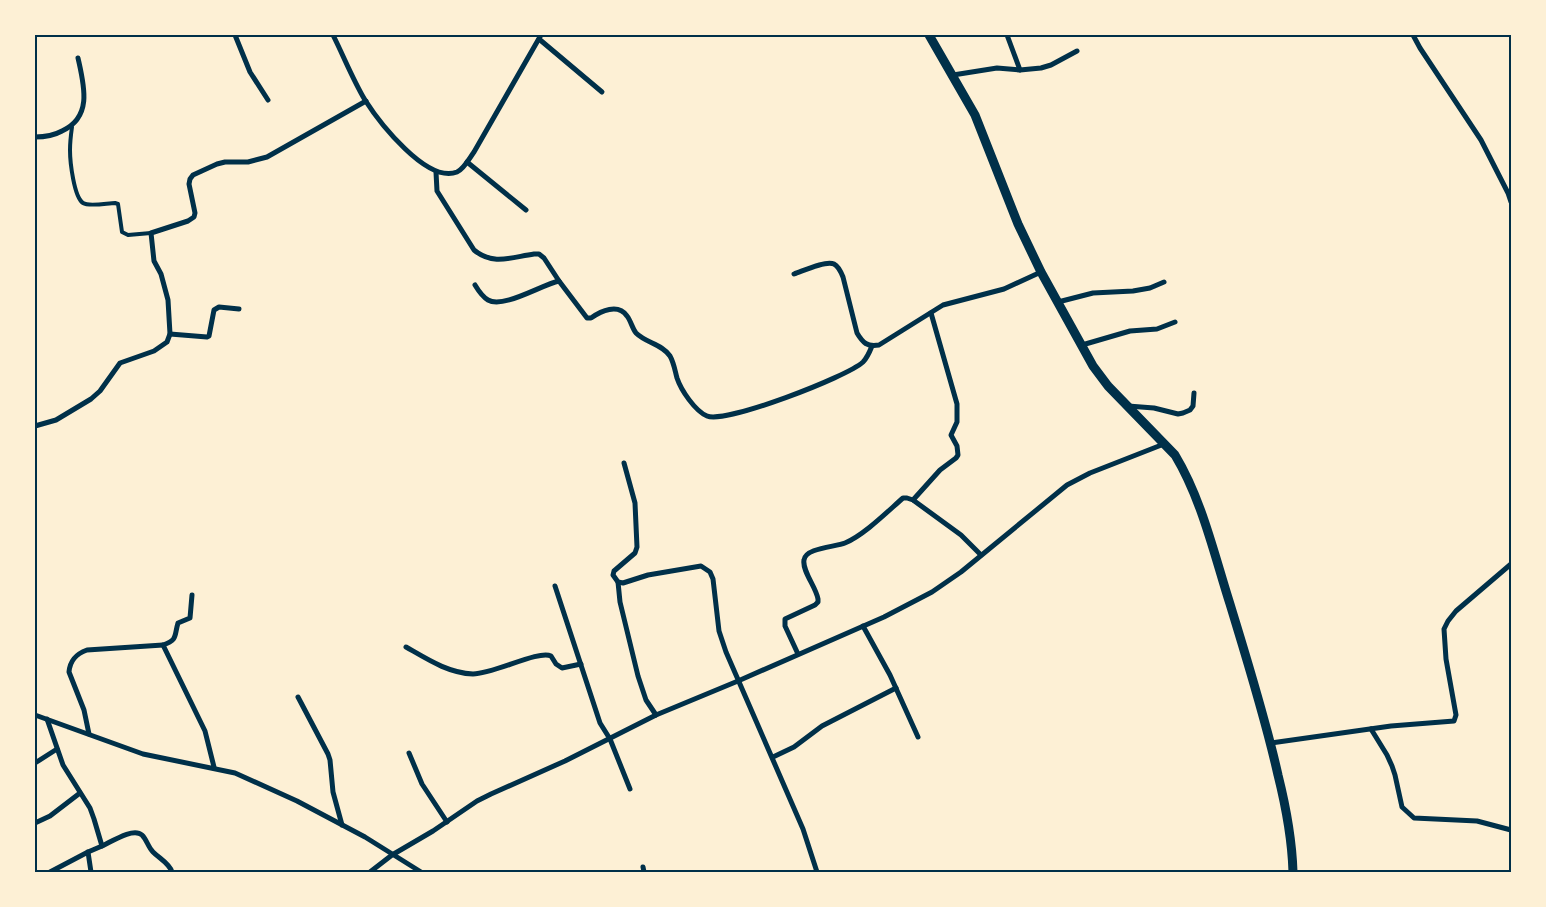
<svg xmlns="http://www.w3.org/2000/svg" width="1546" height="907" font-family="'DM Sans',sans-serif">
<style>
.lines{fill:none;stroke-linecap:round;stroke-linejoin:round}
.service{stroke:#003049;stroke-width:4}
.minor{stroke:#003049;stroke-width:5}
.tertiary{stroke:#003049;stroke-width:9}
.neatline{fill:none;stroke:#003049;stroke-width:2}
</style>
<rect width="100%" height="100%" fill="#fdf0d5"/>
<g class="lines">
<path class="service" d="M72,127C71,134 70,143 70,150C70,162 74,197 83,203C89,207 108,203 115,203L118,204L122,232L128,235L151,233"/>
<g class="minor">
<polyline points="235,35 250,72 268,100"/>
<path d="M333,35C344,57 353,80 365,100C379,122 427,184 457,172C464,169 469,159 474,152L541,35"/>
<polyline points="1007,35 1020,70"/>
<polyline points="1413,35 1420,48 1481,140 1508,193 1511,202"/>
<polyline points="539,39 602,92"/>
<polyline points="953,75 997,68 1020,70 1041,68 1051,65 1077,51"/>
<path d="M35,137C45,137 53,136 62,131C93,117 84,85 78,58"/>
<polyline points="467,162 526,210"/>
<path d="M436,172L437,191L474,250C493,266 512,257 534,254H539L544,258L559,281L587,318H591C601,311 618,303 627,316C631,321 632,328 636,333C646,343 662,344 670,356C674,363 675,371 677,378C681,390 695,411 707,416C725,424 847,377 863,362C867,358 870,351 872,346"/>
<path d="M794,274C803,271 826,260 834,264C838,266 841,272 843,277L857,333C863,343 867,347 879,345L943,305L1004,289L1041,272"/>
<path d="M475,285C478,290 483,297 488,300C503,309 541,285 559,281"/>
<polyline points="1058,302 1093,293 1133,291 1150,288 1164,282"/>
<polyline points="170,334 207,337 209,336 214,310 219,307 239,309"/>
<polyline points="1082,345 1130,331 1157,329 1175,322"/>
<polyline points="1128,406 1154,408 1178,414 1183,413 1190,410 1193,406 1194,393"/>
<polyline points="35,426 56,420 91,399 100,391 120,363 154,351 167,342 170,334 168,300 161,274 154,261 151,233 188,221 194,217 195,213 189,184 190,179 193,175 217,164 225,162 248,162 267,157 366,101"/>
<polyline points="624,463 635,503 637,547 635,553 614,571 613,575 618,582 623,583 648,575 701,566 710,572 713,579 719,631 726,652 803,829 817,872"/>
<polyline points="913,500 940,470 956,458 958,455 957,446 951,435 957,422 957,404 931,313"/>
<polyline points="618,582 620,602 638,676 646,700 656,715"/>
<polyline points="555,586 600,723 610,739 630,789"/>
<polyline points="863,626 890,675 918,737"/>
<polyline points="163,645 205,731 214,767"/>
<path d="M406,647C427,659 448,673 473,674C494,674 538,650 551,656L556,664L562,668L581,664"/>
<path d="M798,654L785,626V619L815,605L818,602V599C816,587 802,571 804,560C805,548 835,547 845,543C864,535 887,512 903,498H907L913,500L961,535L981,555"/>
<polyline points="298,697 328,754 330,760 333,792 342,825"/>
<polyline points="35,715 143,754 235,773 297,801 365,837 421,872"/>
<polyline points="47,719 63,765 90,808 94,819 102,846 88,852 50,872"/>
<polyline points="1371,729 1387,755 1392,766 1395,775 1402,807 1414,818 1477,821 1511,830"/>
<path d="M89,734L84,710L69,672C70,660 76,654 87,650L163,645C178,640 174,636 178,623L190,618L192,595"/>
<polyline points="1271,743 1391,726 1454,721 1456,715 1446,659 1444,629 1448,621 1456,611 1511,564"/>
<polyline points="409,753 422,784 447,822"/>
<polyline points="773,757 794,747 822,726 896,688"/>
<polyline points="35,763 57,749"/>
<polyline points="35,823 50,816 80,793"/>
<path d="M102,846C111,842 133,827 142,835C147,840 148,847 153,852C160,859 169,863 172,872"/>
<polyline points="88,852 91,872"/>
<polyline points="643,867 644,872"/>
<polyline points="370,872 392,855 433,831 477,801 491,794 565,761 656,715 738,681 884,617 932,592 961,572 1067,485 1090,473 1164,444"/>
</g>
<path class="tertiary" d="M929,35L975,115L1018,224L1041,272L1093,366L1108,386L1175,455C1202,500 1214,554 1230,604C1247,660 1265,717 1278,775C1286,807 1292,839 1293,872"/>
</g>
<rect width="1546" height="907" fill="none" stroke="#fdf0d5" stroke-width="72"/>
<rect x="36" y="36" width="1474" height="835" class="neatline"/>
</svg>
